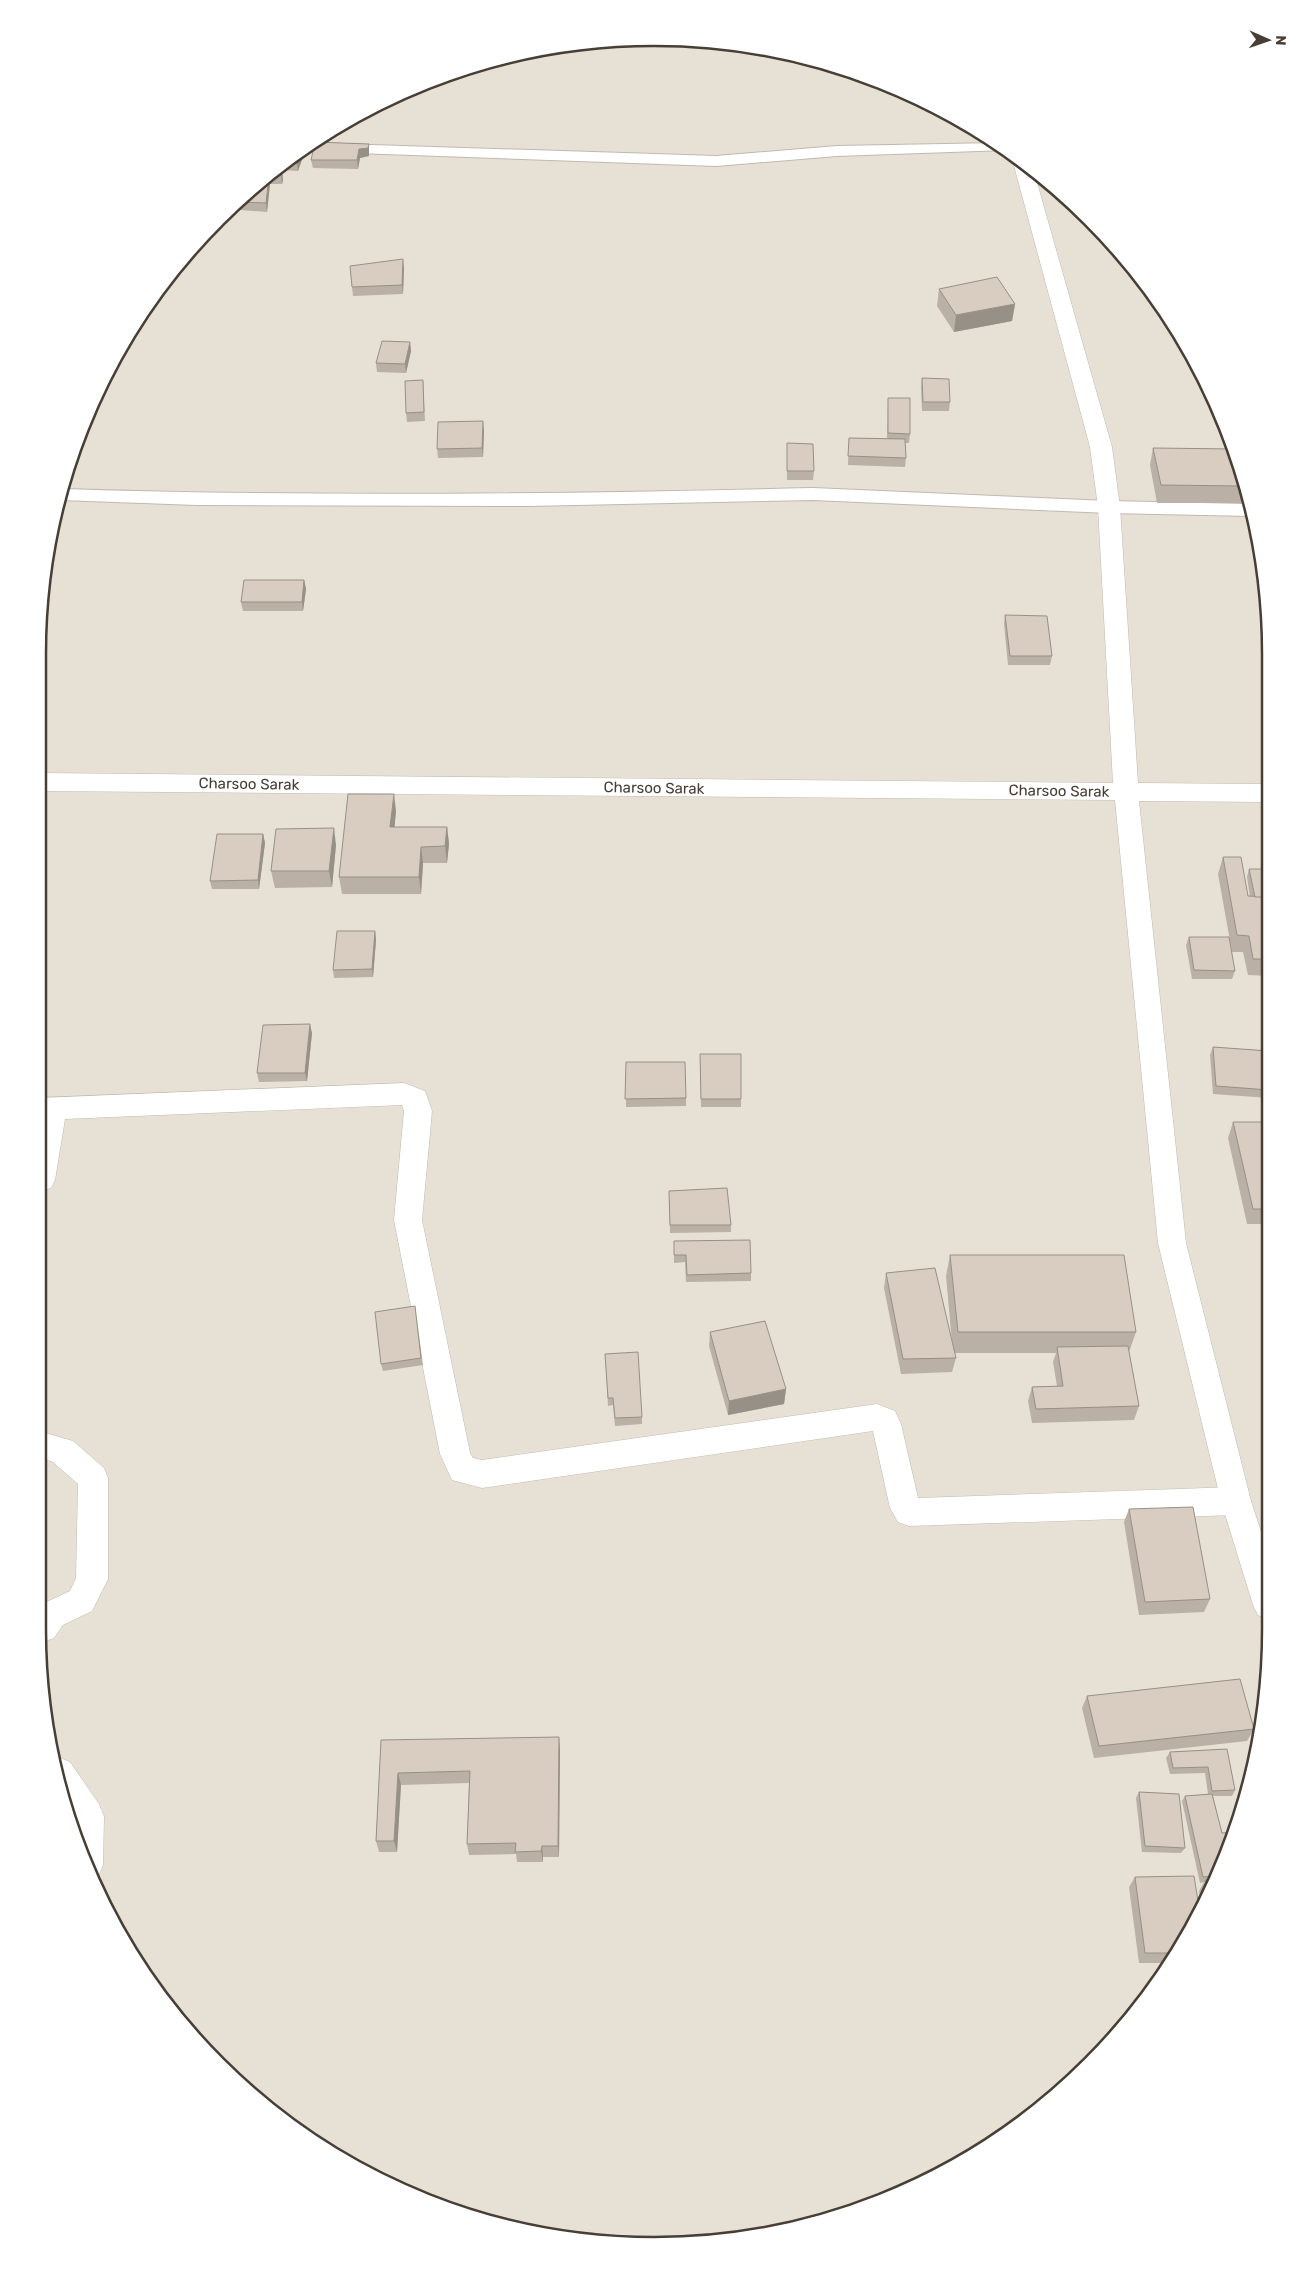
<svg xmlns="http://www.w3.org/2000/svg" width="1308" height="2283" font-family="Rubik,sans-serif">
<style>
.residential{fill:#e7e1d5}
.lines{fill:none;stroke-linecap:round;stroke-linejoin:round}
.service-casing{stroke:#c2b9ad;stroke-width:2}
.minor-casing{stroke:#c2b9ad;stroke-width:1}
.tertiary-casing{stroke:#c2b9ad;stroke-width:1}
.service{fill:#fff;fill-rule:evenodd}
.minor{fill:#fff;fill-rule:evenodd}
.tertiary{fill:#fff;fill-rule:evenodd}
.wall{fill:#bab0a5}
.shaded-wall{fill:#979086}
.building{fill:#d8cdc0;stroke:#979086}
.labels{text-anchor:middle;stroke-width:4.5;stroke-linejoin:round;paint-order:stroke}
.street-label{font-size:15px;fill:#473f36;stroke:#fff}
.rim{fill:none;stroke:#473f36;stroke-width:2.5}
</style>
<rect width="100%" height="100%" fill="#f3efe7"/>
<polygon class="residential" points="654,38 774,49 890,84 996,141 1090,218 1188,346 1238,456 1269,613 1269,1670 1238,1827 1167,1971 1117,2036 1030,2118 962,2163 852,2213 694,2244 574,2240 494,2224 382,2182 311,2141 218,2065 165,2004 101,1902 70,1827 43,1710 39,613 70,456 141,312 218,218 311,142 418,85 533,49"/>
<g class="lines">
<g class="service-casing">
<g id="service">
<polygon points="310,143 716,156 837,146 998,143 1007,150 837,156 716,166 300,151"/>
<path d="M813,488L1109,501L1247,504L1250,516L1109,513L813,500L529,506L196,505L61,500L64,489C313,497 563,494 813,488Z"/>
</g>
</g>
<g class="minor-casing">
<g id="minor">
<polygon points="404,1083 425,1091 432,1111 422,1220 470,1453 473,1458 482,1460 877,1404 895,1411 901,1424 918,1498 1236,1487 1247,1491 1251,1501 1247,1511 1236,1515 909,1526 898,1522 890,1508 873,1431 482,1488 452,1480 440,1454 394,1220 404,1111 402,1105 65,1119 55,1180 51,1188 41,1191 41,1098"/>
<polygon points="42,1432 73,1441 104,1468 108,1478 108,1579 92,1611 63,1625 54,1638 43,1642 42,1604 70,1591 76,1578 78,1484 53,1462 42,1458"/>
<polygon points="58,1757 70,1762 99,1804 104,1816 103,1865 98,1877 92,1880 70,1827 54,1758"/>
</g>
</g>
<g class="tertiary-casing">
<polygon id="tertiary" points="1016,158 1034,172 1112,447 1120,507 1138,783 1269,784 1269,802 1139,801 1186,1243 1251,1501 1269,1556 1269,1620 1258,1615 1253,1605 1221,1501 1158,1243 1115,800 39,791 39,773 1113,783 1098,507 1090,447 1013,162"/>
</g>
<use href="#service" class="service"/>
<use href="#minor" class="minor"/>
<use href="#tertiary" class="tertiary"/>
</g>
<g class="wall">
<polygon points="369,144 369,156 360,158 358,169 313,168 311,160"/>
<polygon points="306,146 306,148 298,171 281,170 280,171 282,171 283,180 282,184 270,184 267,212 240,210 239,201"/>
<polygon points="350,266 404,268 403,294 353,296"/>
<polygon points="939,289 1015,304 1012,321 954,332 937,306"/>
<polygon points="410,342 411,351 406,373 377,372 376,363"/>
<polygon points="922,378 950,402 949,411 922,411 921,387"/>
<polygon points="423,380 425,421 407,422 406,413"/>
<polygon points="888,398 910,434 909,443 905,443 906,458 905,467 848,465 849,438 887,439"/>
<polygon points="484,430 483,457 438,458 437,449"/>
<polygon points="787,443 814,471 813,480 787,480"/>
<polygon points="1153,448 1238,456 1245,490 1241,503 1157,503 1150,465"/>
<polygon points="304,580 306,589 303,611 243,611 241,602"/>
<polygon points="1005,615 1052,656 1050,665 1008,665 1004,624"/>
<polygon points="396,811 394,827 447,827 449,844 447,863 423,863 421,894 342,894 339,877"/>
<polygon points="1266,830 1269,830 1269,976 1248,975 1243,952 1232,952 1218,874 1223,857 1248,896 1250,897 1247,877 1249,869 1269,869 1263,839"/>
<polygon points="263,834 265,843 259,889 212,889 210,881"/>
<polygon points="336,845 332,887 275,888 271,871"/>
<polygon points="375,931 376,940 373,977 334,978 333,970"/>
<polygon points="1189,937 1235,971 1232,979 1192,979 1186,945"/>
<polygon points="312,1033 307,1081 259,1082 257,1073"/>
<polygon points="1213,1047 1269,1051 1269,1098 1213,1094 1210,1055"/>
<polygon points="700,1054 741,1099 741,1107 701,1107"/>
<polygon points="626,1062 686,1098 686,1106 626,1107"/>
<polygon points="1233,1122 1269,1122 1269,1224 1247,1224 1228,1138"/>
<polygon points="669,1199 731,1225 731,1232 670,1233"/>
<polygon points="674,1241 751,1273 751,1281 686,1282 685,1262 674,1263"/>
<polygon points="950,1255 1136,1332 1129,1352 1139,1406 1134,1420 1032,1423 1028,1401 1032,1387 1057,1386 1053,1362 1056,1353 955,1353 956,1358 952,1372 901,1374 884,1288 886,1273 952,1343 946,1276"/>
<polygon points="415,1306 423,1365 383,1371 381,1364"/>
<polygon points="710,1332 786,1389 784,1404 728,1415 709,1346"/>
<polygon points="605,1354 642,1417 642,1424 615,1426 613,1405 608,1406"/>
<polygon points="1129,1509 1210,1599 1204,1612 1139,1615 1124,1522"/>
<polygon points="1087,1696 1254,1729 1247,1741 1094,1758 1082,1708"/>
<polygon points="381,1740 560,1749 559,1857 543,1857 543,1862 517,1862 516,1854 469,1855 467,1844 469,1783 401,1785 397,1852 379,1852 376,1841"/>
<polygon points="1227,1749 1235,1790 1232,1796 1213,1796 1222,1833 1236,1832 1201,1902 1199,1891 1204,1882 1200,1883 1182,1801 1185,1796 1208,1794 1205,1773 1170,1774 1166,1758 1170,1752"/>
<polygon points="1251,1761 1248,1775 1245,1768 1249,1762"/>
<polygon points="1139,1792 1185,1848 1181,1853 1142,1852 1136,1798"/>
<polygon points="1135,1877 1199,1907 1171,1963 1139,1963 1129,1887"/>
</g>
<g class="shaded-wall">
<polygon points="369,144 369,156 360,158 358,169 357,160 359,149"/>
<polygon points="306,146 306,148 298,171 297,163 301,150"/>
<polygon points="281,167 281,170 277,174 276,170"/>
<polygon points="282,171 283,180 282,184 281,175"/>
<polygon points="269,176 270,184 267,212 266,203"/>
<polygon points="403,259 404,268 403,294 402,285"/>
<polygon points="1015,304 1012,321 954,332 956,315"/>
<polygon points="410,342 411,351 406,373 405,364"/>
<polygon points="483,421 484,430 483,457 482,448"/>
<polygon points="304,580 306,589 303,611 302,602"/>
<polygon points="394,794 396,811 393,844 390,827"/>
<polygon points="447,827 449,844 447,863 445,846"/>
<polygon points="334,828 336,845 332,887 329,871"/>
<polygon points="263,834 265,843 259,889 258,880"/>
<polygon points="421,847 423,863 421,894 419,877"/>
<polygon points="375,931 376,940 373,977 372,969"/>
<polygon points="310,1024 312,1033 307,1081 305,1073"/>
<polygon points="786,1389 784,1404 728,1415 729,1401"/>
<polygon points="559,1737 560,1749 559,1857 558,1846"/>
<polygon points="398,1773 401,1785 397,1852 394,1841"/>
<polygon points="542,1846 543,1857 543,1862 541,1851"/>
</g>
<g class="building">
<polygon points="315,142 369,144 368,148 359,149 357,160 311,160"/>
<polygon points="301,150 297,163 287,162"/>
<polygon points="276,171 282,171 281,175 271,175"/>
<polygon points="269,176 266,203 239,202 239,201"/>
<polygon points="403,259 402,285 352,287 350,266"/>
<polygon points="997,277 1015,304 956,315 939,289"/>
<polygon points="382,341 410,342 405,364 376,363"/>
<polygon points="922,378 949,379 950,402 923,402"/>
<polygon points="423,380 424,412 406,413 405,381"/>
<polygon points="888,398 910,398 910,434 888,433"/>
<polygon points="483,421 482,448 437,449 438,422"/>
<polygon points="849,438 905,439 906,458 848,456"/>
<polygon points="787,443 813,444 814,471 787,471"/>
<polygon points="1153,448 1234,449 1238,456 1244,486 1161,485"/>
<polygon points="244,580 304,580 302,602 241,602"/>
<polygon points="1005,615 1047,616 1052,656 1010,656"/>
<polygon points="348,794 394,794 390,827 447,827 445,846 421,847 419,877 339,877"/>
<polygon points="334,828 329,871 271,871 276,829"/>
<polygon points="1266,830 1269,830 1269,848"/>
<polygon points="217,834 263,834 258,880 210,881"/>
<polygon points="1223,857 1241,857 1248,896 1269,897 1269,959 1253,959 1249,936 1237,935"/>
<polygon points="1249,869 1269,869 1269,897 1255,897"/>
<polygon points="337,931 375,931 372,969 333,970"/>
<polygon points="1189,937 1229,937 1235,971 1194,970"/>
<polygon points="310,1024 305,1073 257,1073 263,1025"/>
<polygon points="1213,1047 1269,1051 1269,1090 1216,1086"/>
<polygon points="700,1054 741,1054 741,1099 701,1099"/>
<polygon points="626,1062 685,1062 686,1098 625,1099"/>
<polygon points="1233,1122 1269,1122 1269,1209 1253,1209"/>
<polygon points="727,1188 731,1225 670,1225 669,1191"/>
<polygon points="750,1240 751,1273 687,1275 686,1255 674,1255 674,1241"/>
<polygon points="950,1255 1124,1255 1136,1332 958,1332"/>
<polygon points="935,1268 956,1358 903,1359 886,1273"/>
<polygon points="415,1306 421,1358 381,1364 375,1312"/>
<polygon points="765,1321 786,1389 729,1401 710,1332"/>
<polygon points="1128,1346 1139,1406 1036,1409 1032,1387 1063,1386 1057,1347"/>
<polygon points="638,1352 642,1417 615,1418 613,1398 608,1398 605,1354"/>
<polygon points="1193,1507 1210,1599 1145,1602 1129,1509"/>
<polygon points="1240,1679 1254,1729 1099,1746 1087,1696"/>
<polygon points="559,1737 558,1846 542,1846 541,1851 515,1852 516,1843 467,1844 470,1771 398,1773 394,1841 376,1841 381,1740"/>
<polygon points="1227,1749 1235,1790 1212,1791 1208,1767 1173,1768 1170,1752"/>
<polygon points="1139,1792 1179,1794 1185,1848 1145,1846"/>
<polygon points="1212,1794 1222,1833 1236,1832 1214,1876 1203,1877 1185,1796"/>
<polygon points="1194,1876 1199,1907 1176,1953 1145,1953 1135,1877"/>
<polygon points="1205,1880 1212,1880 1207,1889"/>
</g>
<g class="labels">
<g class="street-label">
<text transform="translate(249 784) rotate(1)" y="5">Charsoo Sarak</text>
<text transform="translate(654 788) rotate(1)" y="5">Charsoo Sarak</text>
<text transform="translate(1059 791) rotate(1)" y="5">Charsoo Sarak</text>
</g>
</g>
<path d="M0 0H1308V2283H0ZM654 46H654A608 608 0 0 1 1262 654V1629A608 608 0 0 1 654 2237H654A608 608 0 0 1 46 1629V654A608 608 0 0 1 654 46Z" fill="#fff" fill-rule="evenodd"/>
<path class="rim" d="M654 46H654A608 608 0 0 1 1262 654V1629A608 608 0 0 1 654 2237H654A608 608 0 0 1 46 1629V654A608 608 0 0 1 654 46Z"/>
<g transform="translate(1268 40) rotate(92)" stroke="#ffffff" stroke-width="4" paint-order="stroke">
<path d="M0-4L9 19L0 12L-9 19Z" fill="#473f36"/>
<text y="-8" font-size="14" font-weight="bold" text-anchor="middle" fill="#473f36">N</text>
</g>
</svg>
